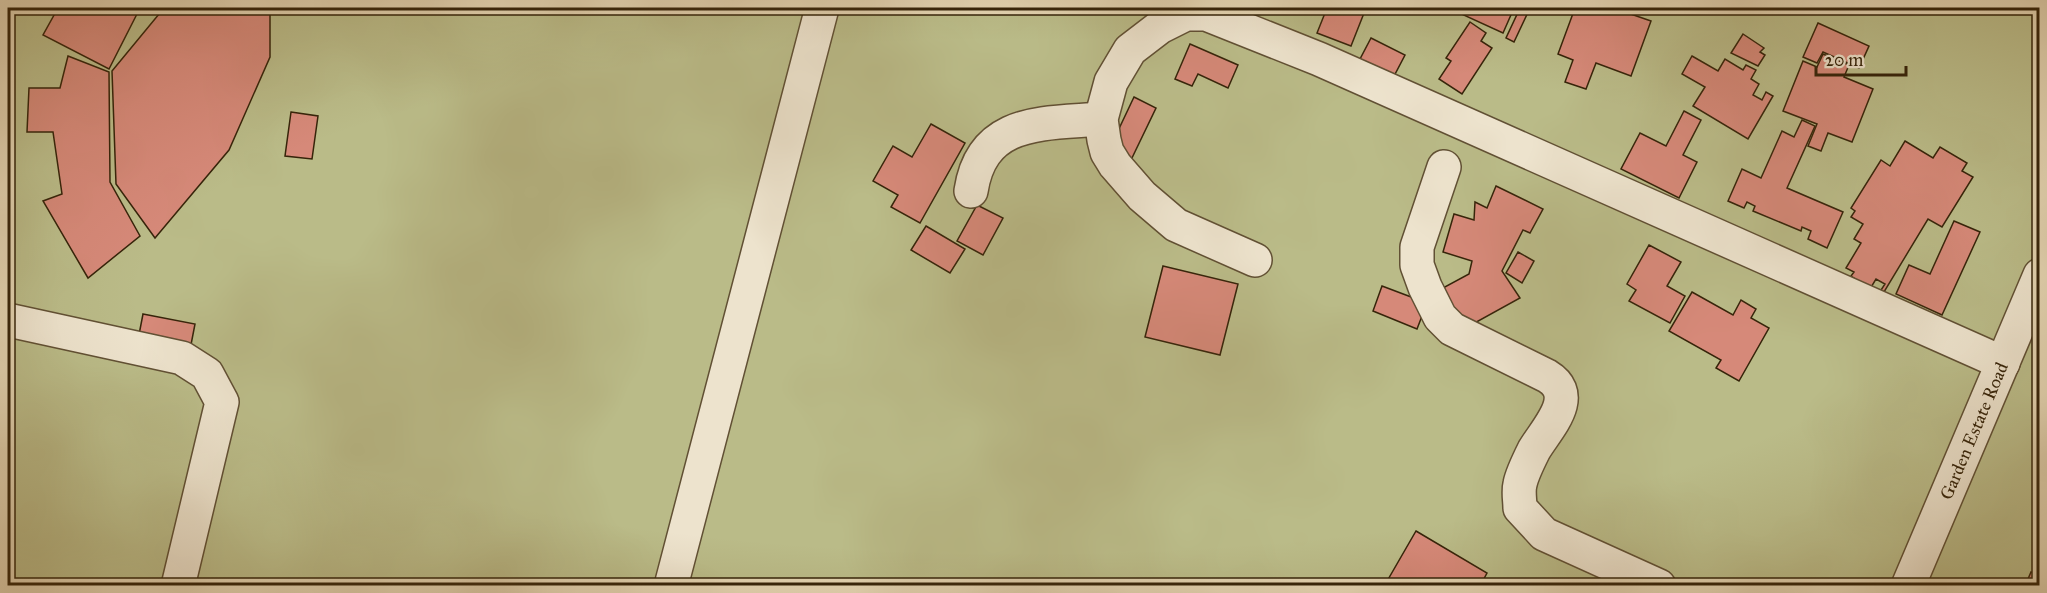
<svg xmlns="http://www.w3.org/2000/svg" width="2047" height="593" font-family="'IM FELL Great Primer',serif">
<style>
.green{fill:#babb88;stroke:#787049;stroke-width:1.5}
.building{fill:#d68979;stroke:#36240a;stroke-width:1.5}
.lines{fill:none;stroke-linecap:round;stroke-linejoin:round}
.minor-casing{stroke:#615034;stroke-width:36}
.minor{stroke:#ede3cd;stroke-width:33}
.labels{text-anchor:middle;stroke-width:6;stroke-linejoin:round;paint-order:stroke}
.street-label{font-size:18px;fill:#36240a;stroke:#ede3cd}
</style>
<rect width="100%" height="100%" fill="#e3d4b2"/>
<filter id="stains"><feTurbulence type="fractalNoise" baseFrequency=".00333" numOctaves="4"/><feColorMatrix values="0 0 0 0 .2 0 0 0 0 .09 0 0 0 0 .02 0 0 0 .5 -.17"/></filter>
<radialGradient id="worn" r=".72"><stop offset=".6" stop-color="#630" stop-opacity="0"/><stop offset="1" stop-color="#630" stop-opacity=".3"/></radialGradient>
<rect class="green" x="8" y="8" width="2031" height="577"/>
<g class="building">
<polygon points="58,8 69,8 78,13 81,8 140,8 109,69 43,35"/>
<polygon points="164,8 270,8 270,57 229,150 155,238 116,184 112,71"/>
<polygon points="1226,8 1256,8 1248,21"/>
<polygon points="1327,8 1366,8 1351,46 1317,33"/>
<polygon points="1459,8 1514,8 1503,33 1457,12"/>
<polygon points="1520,8 1530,8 1514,42 1506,38"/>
<polygon points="1575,8 1623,8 1622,11 1651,21 1631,76 1596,63 1586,89 1565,82 1573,60 1558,54"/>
<polygon points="1470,22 1486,33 1481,41 1492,48 1462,94 1439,79 1451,61 1446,58"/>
<polygon points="1818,23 1869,46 1859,68 1823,52 1817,63 1803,57"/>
<polygon points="1743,34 1764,48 1760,52 1765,55 1758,66 1731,53"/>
<polygon points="1371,38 1405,55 1393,78 1359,61"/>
<polygon points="1190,44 1238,65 1228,88 1198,74 1192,86 1175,79"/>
<polygon points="1823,54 1849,65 1844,77 1873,89 1852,142 1828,133 1821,151 1808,146 1817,124 1783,111 1803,61 1817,67"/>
<polygon points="68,56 109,72 110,182 140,236 88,278 43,201 62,194 53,132 27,132 29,88 60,88"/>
<polygon points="1692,56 1718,71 1725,59 1743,70 1746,65 1756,70 1751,79 1759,84 1753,95 1762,100 1766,92 1773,96 1748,139 1693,106 1705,87 1682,74"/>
<polygon points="1134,97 1156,108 1130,162 1108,152"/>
<polygon points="1684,111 1701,120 1683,155 1697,162 1679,198 1621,169 1640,133 1666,146"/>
<polygon points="291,112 318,116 312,159 285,156"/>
<polygon points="1802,120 1815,126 1787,188 1843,212 1827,248 1808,239 1811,231 1802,227 1801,231 1753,211 1755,206 1747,202 1744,208 1728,201 1742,169 1761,178 1782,131 1794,137"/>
<polygon points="931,124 965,143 920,223 891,207 898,195 873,181 893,146 912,157"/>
<polygon points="1905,141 1933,158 1940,147 1967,163 1962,171 1973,177 1942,227 1928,219 1884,292 1881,290 1885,284 1876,279 1870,289 1851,276 1854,272 1846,268 1861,243 1854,239 1863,224 1851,217 1855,211 1851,208 1881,160 1890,166"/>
<polygon points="1496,186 1543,209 1530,233 1523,230 1502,271 1520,298 1462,330 1441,289 1469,274 1472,261 1443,252 1454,214 1474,220 1475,202 1487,208"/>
<polygon points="977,205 1003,218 983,255 957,241"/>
<polygon points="1954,221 1980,232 1942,315 1896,294 1909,265 1930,274"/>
<polygon points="926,226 965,249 950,273 911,250"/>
<polygon points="1649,245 1681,262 1667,286 1685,296 1670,323 1629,301 1636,290 1627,284"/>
<polygon points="1518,252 1534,261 1522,283 1506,273"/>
<polygon points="1163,266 1238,284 1220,355 1145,337"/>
<polygon points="1382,286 1427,303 1417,329 1373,311"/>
<polygon points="1692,292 1733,315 1741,300 1756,309 1751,318 1769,328 1739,381 1716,368 1721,360 1669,331"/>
<polygon points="143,314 195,324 189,355 137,345"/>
<polygon points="1416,531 1487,573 1480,586 1391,586 1386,583"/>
<polygon points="2031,572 2040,576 2040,586 2025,586"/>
</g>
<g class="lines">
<g class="minor-casing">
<g id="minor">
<path d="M1444,167L1417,247V265L1425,287L1440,317L1452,329L1547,376C1580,396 1547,428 1534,450C1529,460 1522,474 1520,484C1518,492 1520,500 1520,508L1544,534L1659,586"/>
<path d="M971,191C982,118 1043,124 1101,119"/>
<polyline points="1255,260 1176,225 1142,196 1115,165 1107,152 1104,140 1101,119 1111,82 1130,50 1160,27 1186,14 1206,14 1319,59 2003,363"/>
<polyline points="8,320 182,358 207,374 222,402 178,586"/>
<polyline points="671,586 822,8"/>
<polyline points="1908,586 2040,275"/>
</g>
</g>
<use href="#minor" class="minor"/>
</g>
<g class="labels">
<g class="street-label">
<text transform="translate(1974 431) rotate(-67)" y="6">Garden Estate Road</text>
</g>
</g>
<rect width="2047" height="593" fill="none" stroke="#e3d4b2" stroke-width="30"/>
<rect x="9" y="9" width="2029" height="575" fill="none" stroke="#36240a" stroke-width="3"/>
<rect x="15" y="15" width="2017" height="563" fill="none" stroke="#36240a" stroke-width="1.5"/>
<path d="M1816 66v9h90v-9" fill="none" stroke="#36240a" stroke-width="3"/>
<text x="1825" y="66" font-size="18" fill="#36240a" stroke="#ede3cd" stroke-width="4.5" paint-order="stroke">20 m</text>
<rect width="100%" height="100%" filter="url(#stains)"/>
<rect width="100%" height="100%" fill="url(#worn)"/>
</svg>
